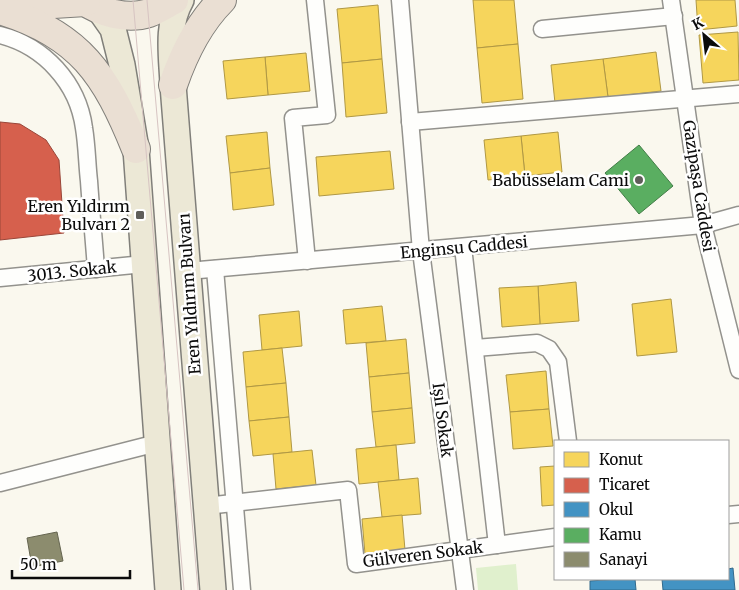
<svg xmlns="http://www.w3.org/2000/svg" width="739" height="590" font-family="Merriweather,serif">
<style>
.green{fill:#e0f0cd}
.homes{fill:#f6d55c;stroke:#b09844}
.shops{fill:#d6604d;stroke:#994639}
.schools{fill:#4393c3;stroke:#326a8c}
.public{fill:#5aae61;stroke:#427d47}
.industry{fill:#8c8c6e;stroke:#656550}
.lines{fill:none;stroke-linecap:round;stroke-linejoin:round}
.street-casing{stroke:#93928d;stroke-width:19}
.primary-casing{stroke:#807f7a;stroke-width:28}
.highway-casing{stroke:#807f7a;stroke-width:30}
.street{stroke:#fefefc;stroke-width:16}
.primary{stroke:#ece8d6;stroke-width:25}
.highway{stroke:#eadfd3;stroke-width:28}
.tram{stroke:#d7c4c2;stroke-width:1}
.poi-dot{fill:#5f5e5a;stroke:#fff;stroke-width:2}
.labels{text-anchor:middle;stroke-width:5;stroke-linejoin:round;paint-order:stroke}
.poi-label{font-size:16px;fill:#0b0b0b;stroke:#fff;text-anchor:end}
.street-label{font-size:16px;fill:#0b0b0b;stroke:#fff}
</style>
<rect width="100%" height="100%" fill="#faf8ee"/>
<polygon class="green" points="516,564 518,590 478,590 476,568"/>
<g class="homes">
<polygon points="473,0 514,0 518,44 477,48"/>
<polygon points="696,0 735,0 737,26 698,30"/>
<polygon points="378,5 382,59 342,63 337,9"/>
<polygon points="738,32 739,80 703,83 699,35"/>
<polygon points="518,44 523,99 482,103 477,48"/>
<polygon points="656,52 661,91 608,97 603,59"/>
<polygon points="306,53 310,91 268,95 265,57"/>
<polygon points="265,57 268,95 227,99 223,61"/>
<polygon points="382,59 387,113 346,117 342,63"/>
<polygon points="603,59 608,97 555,103 551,65"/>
<polygon points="267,132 270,168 230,173 226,136"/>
<polygon points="558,132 562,172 525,176 521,136"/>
<polygon points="521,136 525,176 488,180 484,140"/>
<polygon points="390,151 394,189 319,196 316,157"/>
<polygon points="270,168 274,205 233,210 230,173"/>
<polygon points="576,282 579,321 540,324 538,286"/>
<polygon points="538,286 540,324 502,327 499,288"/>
<polygon points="671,299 677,352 637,356 632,304"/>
<polygon points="382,306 386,341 346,344 343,310"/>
<polygon points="299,311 302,346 262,350 259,315"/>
<polygon points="406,339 409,373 369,377 366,343"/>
<polygon points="282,348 286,383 246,387 243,352"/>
<polygon points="546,371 549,409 510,412 506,375"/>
<polygon points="409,373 412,408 372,412 369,377"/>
<polygon points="286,383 289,417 249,421 246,387"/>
<polygon points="412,408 415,443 376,447 372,412"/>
<polygon points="549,409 553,446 513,449 510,412"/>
<polygon points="289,417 292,452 253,456 249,421"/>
<polygon points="396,445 399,480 359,484 356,449"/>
<polygon points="312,450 316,485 276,489 273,454"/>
<polygon points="555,466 555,505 542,506 540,467"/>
<polygon points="418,478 421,514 382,517 378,482"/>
<polygon points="402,515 405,550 365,554 362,519"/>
</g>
<polygon class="shops" points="0,122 20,124 46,140 59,160 64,233 0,240"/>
<g class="schools">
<polygon points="733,568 735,590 663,590 662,579 728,579 728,569"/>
<polygon points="619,579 635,579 636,590 590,590 590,581"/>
</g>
<polygon class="public" points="639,145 673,186 639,214 605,173"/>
<polygon class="industry" points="57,532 63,561 32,567 27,538"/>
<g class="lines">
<g class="street-casing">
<g id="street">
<polyline points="400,0 421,251 465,590"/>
<polyline points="671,0 703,225 739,370"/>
<polyline points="542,29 674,16"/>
<path d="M0,35C44,46 78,83 84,128C87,146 87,164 89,181C91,211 94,240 96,269"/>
<polyline points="410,122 739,94"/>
<polyline points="463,247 497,545"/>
<polyline points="307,261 293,118 327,115 315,0"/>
<polyline points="215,269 242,590"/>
<polyline points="188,271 703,225 739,215"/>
<polyline points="0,278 144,264"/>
<polyline points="475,348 537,343 549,349 558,362 568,441"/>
<polyline points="0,483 157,443"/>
<polyline points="206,506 348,490 356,564 555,537"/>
<polyline points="728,515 739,514"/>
</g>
</g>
<g class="primary-casing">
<g id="primary">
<path d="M181,0C166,26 172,56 173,85L213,590"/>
<polyline points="99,9 113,29 122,65 136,149 168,590"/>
</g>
</g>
<g class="highway-casing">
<g id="highway">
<path d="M83,0C100,13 128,20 149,13C157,10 166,4 174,0"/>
<polyline points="4,7 86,2"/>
<path d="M0,10C80,34 106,75 136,149"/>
<path d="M173,85C184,53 198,24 222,0"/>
</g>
</g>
<use href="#street" class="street"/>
<use href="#primary" class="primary"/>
<use href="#highway" class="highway"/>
<g class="tram">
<polyline points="133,0 184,590"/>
<polyline points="147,0 198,590"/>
</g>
</g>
<g class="poi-dot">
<circle cx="639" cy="180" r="5"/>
<rect x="135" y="210" width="10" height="10" rx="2.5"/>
</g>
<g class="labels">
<g class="poi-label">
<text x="629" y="186">Babüsselam Cami</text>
<text x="130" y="212">Eren Yıldırım<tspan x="130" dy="18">Bulvarı 2</tspan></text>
</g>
<g class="street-label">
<text transform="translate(699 186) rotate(81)" y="6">Gazipaşa Caddesi</text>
<text transform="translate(464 247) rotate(-5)" y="6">Enginsu Caddesi</text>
<text transform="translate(72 271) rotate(-6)" y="6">3013. Sokak</text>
<text transform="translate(189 294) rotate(-94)" y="6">Eren Yıldırım Bulvarı</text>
<text transform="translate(443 420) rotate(83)" y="6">Işıl Sokak</text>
<text transform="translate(423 554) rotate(-7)" y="6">Gülveren Sokak</text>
</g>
</g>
<rect x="554" y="440" width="175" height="140" fill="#ffffff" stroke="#9d9d9d"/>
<rect x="564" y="452" width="25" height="15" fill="#f6d55c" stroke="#9d9d9d"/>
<text x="599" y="465" font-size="15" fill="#0b0b0b">Konut</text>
<rect x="564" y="478" width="25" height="15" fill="#d6604d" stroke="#9d9d9d"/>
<text x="599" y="490" font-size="15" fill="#0b0b0b">Ticaret</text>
<rect x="564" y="502" width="25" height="15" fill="#4393c3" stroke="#9d9d9d"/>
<text x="599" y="515" font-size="15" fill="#0b0b0b">Okul</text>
<rect x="564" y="528" width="25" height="15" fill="#5aae61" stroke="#9d9d9d"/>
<text x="599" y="540" font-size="15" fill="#0b0b0b">Kamu</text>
<rect x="564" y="552" width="25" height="15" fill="#8c8c6e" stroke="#9d9d9d"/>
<text x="599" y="565" font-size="15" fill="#0b0b0b">Sanayi</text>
<g transform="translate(704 35) rotate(332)" stroke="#ffffff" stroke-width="4" paint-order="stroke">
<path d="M0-4L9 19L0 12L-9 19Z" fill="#0b0b0b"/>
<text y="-8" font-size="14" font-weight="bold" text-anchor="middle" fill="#0b0b0b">K</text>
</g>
<path d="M12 570v8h118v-8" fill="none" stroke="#0b0b0b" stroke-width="2.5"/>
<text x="20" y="570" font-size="15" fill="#0b0b0b" stroke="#ffffff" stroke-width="4" paint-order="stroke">50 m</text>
</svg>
